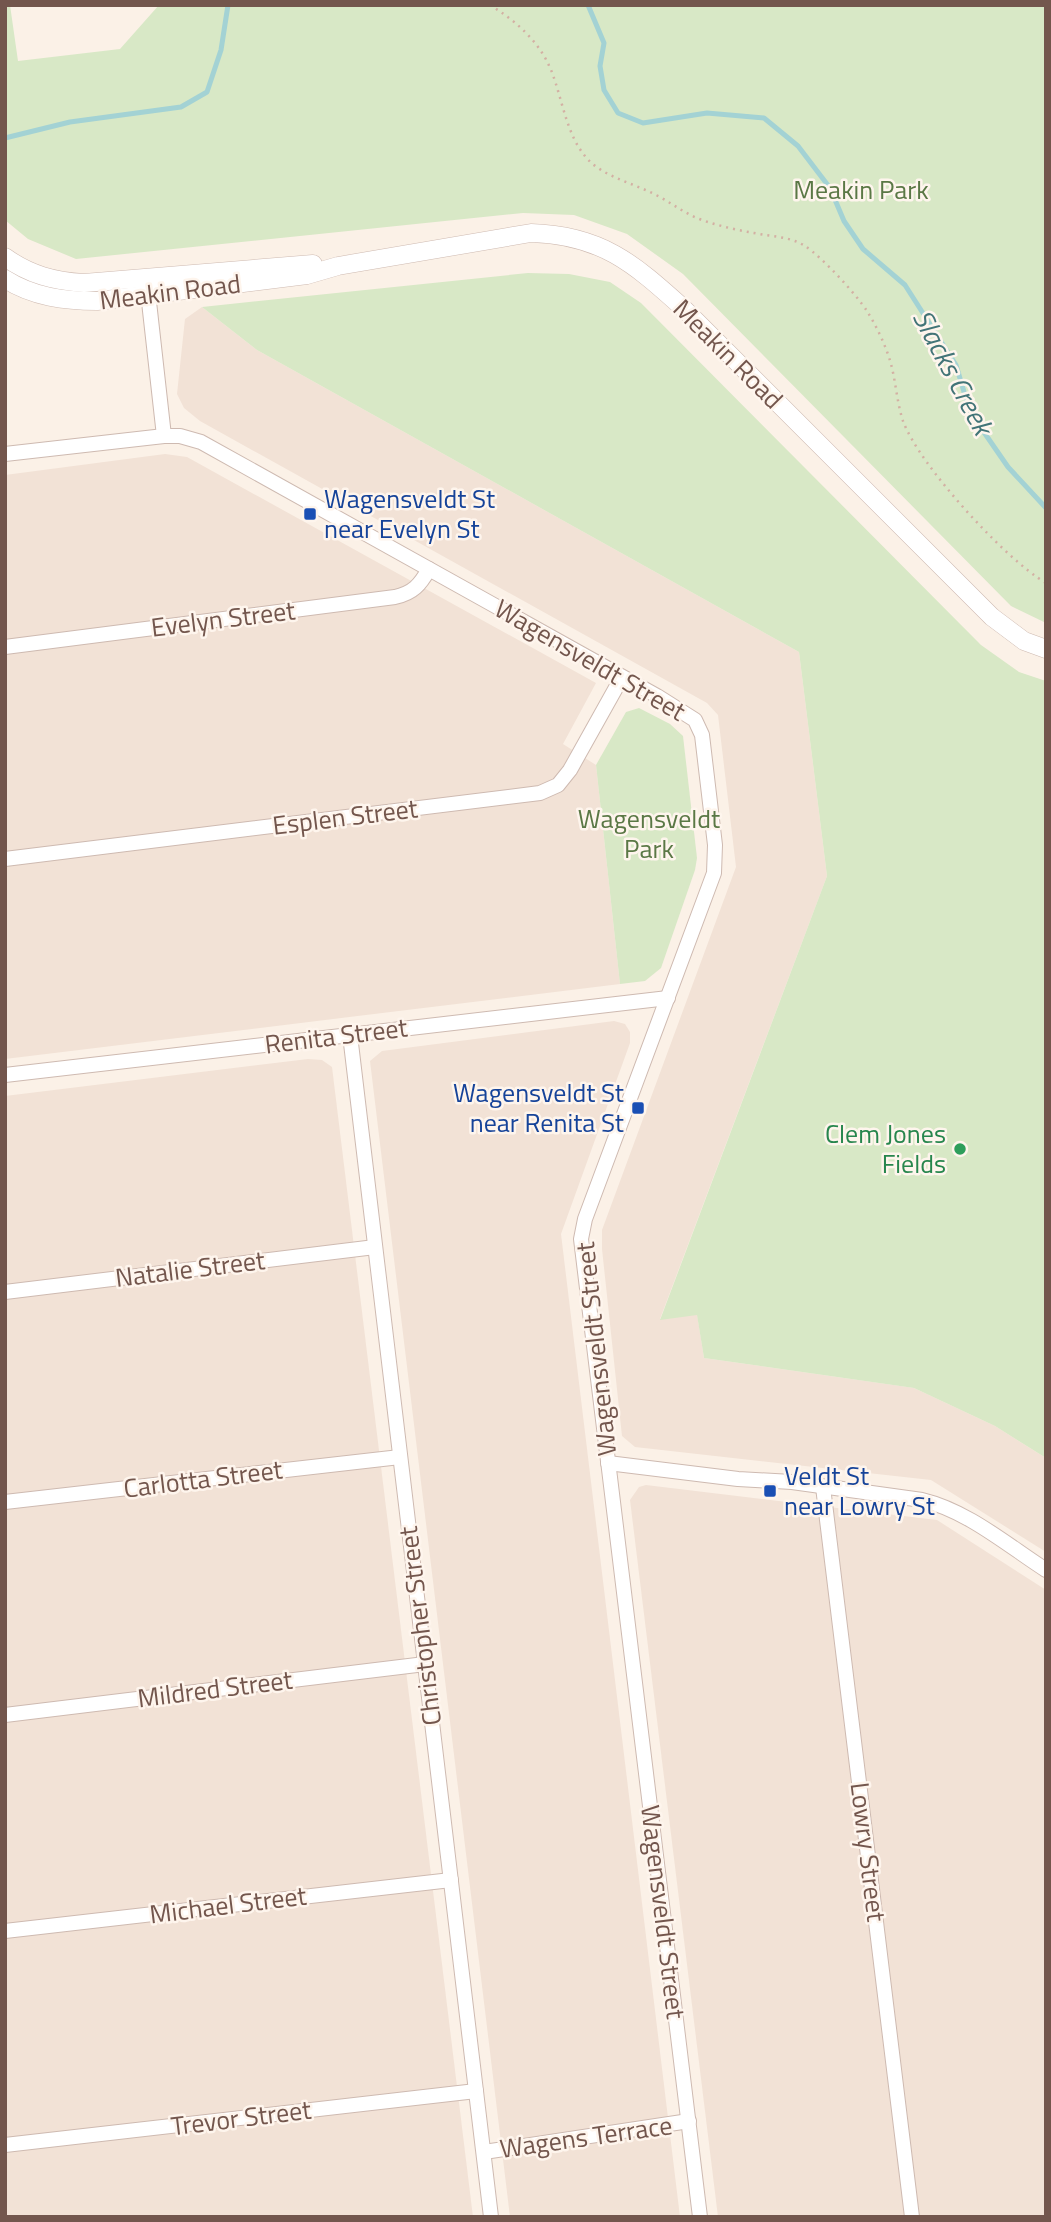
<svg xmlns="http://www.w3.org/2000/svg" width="1051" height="2222" font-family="'Titillium Web',sans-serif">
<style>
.residential{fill:#f2e2d6}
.green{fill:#d8e8c6}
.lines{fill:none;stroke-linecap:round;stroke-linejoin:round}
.stream{stroke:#a3d2d4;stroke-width:5}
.minor-casing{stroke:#cebab1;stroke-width:16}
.tertiary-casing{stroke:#cebab1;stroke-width:19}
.path{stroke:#d3b0a3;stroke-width:2.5;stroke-dasharray:2 5;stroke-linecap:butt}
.minor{stroke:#fff;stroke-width:14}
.tertiary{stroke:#fff;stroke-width:18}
.transit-dot{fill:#1a4fb4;stroke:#fef5ed;stroke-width:2.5}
.leisure-dot{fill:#2e9e5b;stroke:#fef5ed;stroke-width:2.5}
.labels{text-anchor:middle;stroke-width:5;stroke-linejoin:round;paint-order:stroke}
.park-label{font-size:26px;fill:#5a7845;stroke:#fef5ed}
.street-label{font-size:26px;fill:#73564d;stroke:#fef5ed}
.transit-label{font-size:26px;fill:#164399;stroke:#fef5ed;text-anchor:start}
.leisure-label{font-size:26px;fill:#27864d;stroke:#fef5ed;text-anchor:end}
.water-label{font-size:28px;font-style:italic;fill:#427477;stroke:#fef5ed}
</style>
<rect width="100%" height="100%" fill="#fbf1e7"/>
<g class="residential">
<polygon points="202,307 257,350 799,652 827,876 660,1319 697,1314 704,1358 914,1388 995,1426 1046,1458 1046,1552 931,1480 635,1447 622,1436 602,1249 602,1230 736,867 718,715 707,703 200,421 184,408 177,394 185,319"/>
<polygon points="165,454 187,457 596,683 563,744 596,765 620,984 5,1059 5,475"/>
<polygon points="614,1021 625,1024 630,1032 630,1043 561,1234 680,2217 510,2217 370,1061 382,1051"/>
<polygon points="308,1059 322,1060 332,1067 473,2217 5,2217 5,1096"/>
<polygon points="646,1485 937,1520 1046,1590 1046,2217 718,2217 630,1500 639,1487"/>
</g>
<g class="green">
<polygon points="5,5 10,5 18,61 120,49 159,5 1046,5 1046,623 1011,606 683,274 627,234 574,215 523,213 76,259 28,239 5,220"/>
<polygon points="528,273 569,274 610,282 641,303 981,645 1019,672 1046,681 1046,1458 995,1426 914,1388 704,1358 697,1315 660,1320 827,876 799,652 257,350 202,307"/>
<polygon points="639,708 670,724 683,736 697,858 695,870 661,968 645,981 620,984 596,765 626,712"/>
</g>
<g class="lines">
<g class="stream">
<polyline points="588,5 604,43 600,66 604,90 618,113 643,123 707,113 764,118 798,146 830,188 844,221 863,249 905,285 956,365 970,412 1008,467 1046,508"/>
<polyline points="5,138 70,122 181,107 207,92 221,50 228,5"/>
</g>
<g class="minor-casing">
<g id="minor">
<polyline points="147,284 164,436"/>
<polyline points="5,454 164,436 180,436 201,442 657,696 695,720 702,735 715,845 714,873 585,1219 581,1239 700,2217"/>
<path d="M5,647L395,597C413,593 420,585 429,569"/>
<polyline points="5,859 540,793 558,785 570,770 622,677"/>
<polyline points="350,1035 491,2217"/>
<polyline points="5,1075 668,998"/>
<polyline points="5,1292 375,1247"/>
<path d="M608,1463L738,1479L792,1482L922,1500C968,1511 1007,1545 1046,1570"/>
<polyline points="823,1487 912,2217"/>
<polyline points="5,1502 400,1457"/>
<polyline points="5,1715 425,1664"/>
<polyline points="5,1931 451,1880"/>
<polyline points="5,2145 476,2091"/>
<polyline points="484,2152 689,2121"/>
</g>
</g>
<g class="tertiary-casing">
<g id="tertiary">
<path d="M5,257C30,275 54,281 84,283L313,264"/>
<path d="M5,279C33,297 65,301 97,301L307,275L338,266L531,233C601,235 633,263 682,307L992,617L1024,641L1046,649"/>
</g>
</g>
<path class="path" d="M490,5C516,21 539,41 551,70C564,102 567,147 598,168C616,180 637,185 656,195C672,203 685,214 702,220C719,226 737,230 754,233C772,237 789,236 805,246C823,258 855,293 867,311C877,327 886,346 891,364C896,383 897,403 903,421C919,465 1006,560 1046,583"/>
<use href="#minor" class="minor"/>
<use href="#tertiary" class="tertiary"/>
</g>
<g class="transit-dot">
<rect x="303" y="507" width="14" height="14" rx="3.5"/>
<rect x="631" y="1101" width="14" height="14" rx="3.5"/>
<rect x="763" y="1484" width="14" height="14" rx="3.5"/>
</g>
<circle class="leisure-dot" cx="960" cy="1149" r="7"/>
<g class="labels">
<g class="park-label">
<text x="861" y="199">Meakin Park</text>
<text x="649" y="828">Wagensveldt<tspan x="649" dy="30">Park</tspan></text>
</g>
<g class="street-label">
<text transform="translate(170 292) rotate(-7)" y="9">Meakin Road</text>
<text transform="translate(728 354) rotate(45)" y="9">Meakin Road</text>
<text transform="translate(223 619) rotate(-7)" y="9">Evelyn Street</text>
<text transform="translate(590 660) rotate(30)" y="9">Wagensveldt Street</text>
<text transform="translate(345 817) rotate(-7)" y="9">Esplen Street</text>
<text transform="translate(336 1036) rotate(-7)" y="9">Renita Street</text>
<text transform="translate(190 1269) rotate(-7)" y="9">Natalie Street</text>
<text transform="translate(596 1349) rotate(-96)" y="9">Wagensveldt Street</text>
<text transform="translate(203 1479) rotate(-7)" y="9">Carlotta Street</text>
<text transform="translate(420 1626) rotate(-97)" y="9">Christopher Street</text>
<text transform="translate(215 1689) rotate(-7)" y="9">Mildred Street</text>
<text transform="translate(868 1852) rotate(83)" y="9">Lowry Street</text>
<text transform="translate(228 1905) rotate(-7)" y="9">Michael Street</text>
<text transform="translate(663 1912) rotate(83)" y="9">Wagensveldt Street</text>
<text transform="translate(241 2118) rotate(-7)" y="9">Trevor Street</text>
<text transform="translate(586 2137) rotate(-8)" y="9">Wagens Terrace</text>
</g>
<g class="transit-label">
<text x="324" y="508">Wagensveldt St<tspan x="324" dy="30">near Evelyn St</tspan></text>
<text x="624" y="1102" text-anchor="end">Wagensveldt St<tspan x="624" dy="30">near Renita St</tspan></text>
<text x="784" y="1485">Veldt St<tspan x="784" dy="30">near Lowry St</tspan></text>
</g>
<g class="leisure-label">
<text x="946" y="1143">Clem Jones<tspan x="946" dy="30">Fields</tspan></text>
</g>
<g class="water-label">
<text transform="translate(953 372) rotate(62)" y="10">Slacks Creek</text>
</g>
</g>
<rect width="1051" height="2222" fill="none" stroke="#73564d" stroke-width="14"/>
</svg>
